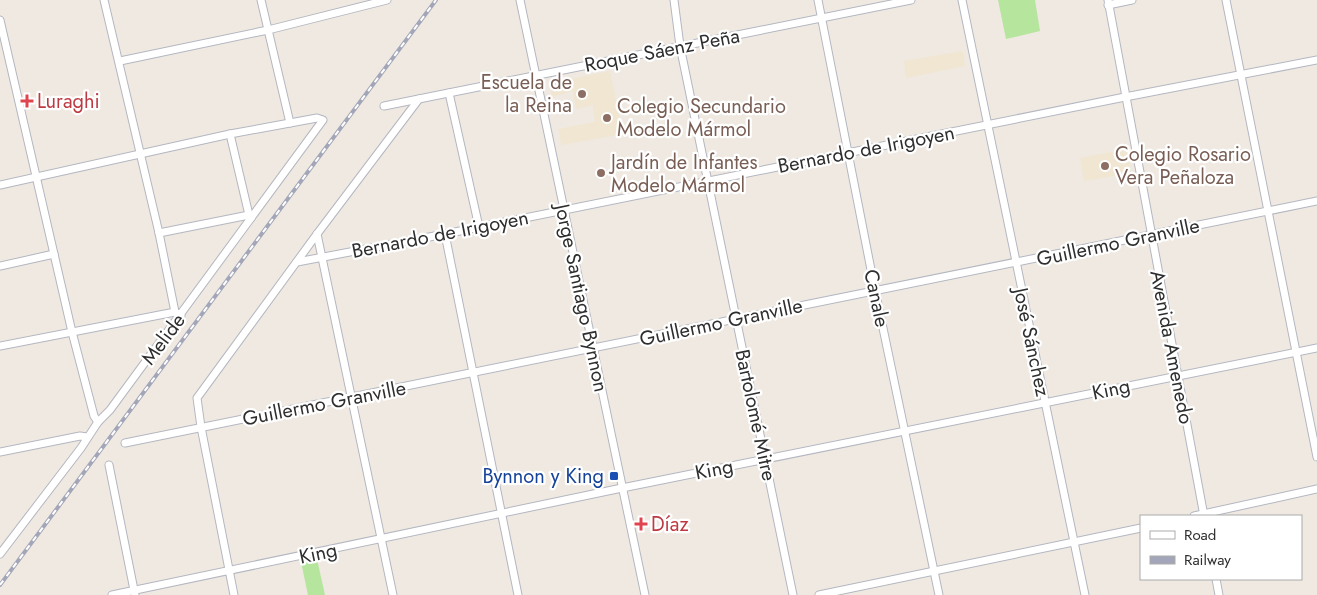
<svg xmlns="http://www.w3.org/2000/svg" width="1317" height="595" font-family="Jost,sans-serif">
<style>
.education{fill:#f0e6d1}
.park{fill:#b6e59e}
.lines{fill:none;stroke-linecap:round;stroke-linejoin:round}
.minor-casing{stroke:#b4b7c1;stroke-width:9}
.minor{stroke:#fff;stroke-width:7}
.rail-casing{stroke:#a3a6b8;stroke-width:4}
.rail{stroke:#fff;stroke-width:2;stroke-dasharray:5.5;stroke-linecap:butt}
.education-dot{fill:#8d6e63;stroke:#fff;stroke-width:2}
.health-dot{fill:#e0444e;stroke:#fff;stroke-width:2}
.transit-dot{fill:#1a4fb4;stroke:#fff;stroke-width:2}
.labels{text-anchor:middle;stroke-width:4.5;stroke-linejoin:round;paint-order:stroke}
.street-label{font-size:20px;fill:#2e2e2e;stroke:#fff}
.education-label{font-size:20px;fill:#785e54;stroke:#fff;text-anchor:start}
.health-label{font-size:20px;fill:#be3a42;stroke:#fff;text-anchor:start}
.transit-label{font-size:20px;fill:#164399;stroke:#fff;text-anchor:end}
</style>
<rect width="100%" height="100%" fill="#efe9e1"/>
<g class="education">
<polygon points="963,51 965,66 906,78 904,61"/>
<polygon points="610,71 623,134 561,145 559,129 595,122 593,105 576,109 573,91 552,97 550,83"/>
<polygon points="1127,149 1131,173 1084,181 1080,158"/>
</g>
<g class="park">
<polygon points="998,0 1035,0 1040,31 1006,39"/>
<polygon points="317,559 325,595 308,595 301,562"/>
</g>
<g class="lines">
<g class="minor-casing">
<g id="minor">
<polyline points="104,0 159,233 175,312 181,316"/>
<polyline points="261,0 290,123"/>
<polyline points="520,0 645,595"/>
<polyline points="674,0 680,46 793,595"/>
<polyline points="818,0 875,290 939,595"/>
<polyline points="962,0 1085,595"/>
<polyline points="1108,0 1204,516"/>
<polyline points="1226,0 1317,457"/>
<polyline points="1108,5 1132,0"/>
<polyline points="0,20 72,332 94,416 98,422"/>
<polyline points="120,61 268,30 387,0"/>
<polyline points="449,93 479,227"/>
<polyline points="384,106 911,0"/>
<polyline points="230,134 249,215 251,218"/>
<polyline points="0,185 230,134 317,118 323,120 110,410 98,422 81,448 0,554"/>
<polyline points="159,233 249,215"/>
<polyline points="317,234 393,595"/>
<polyline points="445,234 518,595"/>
<polyline points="297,262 445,234 1125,97 1317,60"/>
<polyline points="0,266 54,254"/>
<polyline points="0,346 175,312"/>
<polyline points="125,443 1317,201"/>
<polyline points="0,452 80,436 87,437"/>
<polyline points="109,465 135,595"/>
<polyline points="1194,516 1317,489"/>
<polyline points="1216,579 1219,595"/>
<polyline points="112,595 622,488 1317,348"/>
<polyline points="234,595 201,427 197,398 317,234 419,99"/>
<polyline points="819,595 1141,528"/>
</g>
</g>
<use href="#minor" class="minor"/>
<g class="rail-casing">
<polyline id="rail" points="0,585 436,0"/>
</g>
<use href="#rail" class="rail"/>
</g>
<g class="education-dot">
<circle cx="582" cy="94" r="5"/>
<circle cx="607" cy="118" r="5"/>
<circle cx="1105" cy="166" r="5"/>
<circle cx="601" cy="173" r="5"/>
</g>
<g class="health-dot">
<path d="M24.5 93.5h5v5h5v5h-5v5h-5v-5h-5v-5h5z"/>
<path d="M638.5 516.5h5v5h5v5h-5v5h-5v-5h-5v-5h5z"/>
</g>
<rect class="transit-dot" x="609" y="471" width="10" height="10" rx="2.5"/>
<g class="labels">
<g class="street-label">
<text transform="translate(662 50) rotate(-11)" y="7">Roque Sáenz Peña</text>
<text transform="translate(866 149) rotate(-11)" y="7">Bernardo de Irigoyen</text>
<text transform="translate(440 234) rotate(-11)" y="7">Bernardo de Irigoyen</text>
<text transform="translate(1118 242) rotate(-12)" y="7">Guillermo Granville</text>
<text transform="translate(582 298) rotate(78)" y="7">Jorge Santiago Bynnon</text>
<text transform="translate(877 298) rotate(78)" y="7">Canale</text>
<text transform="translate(721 322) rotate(-12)" y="7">Guillermo Granville</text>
<text transform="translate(163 339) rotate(-53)" y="7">Melide</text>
<text transform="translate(1032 342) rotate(78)" y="7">José Sánchez</text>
<text transform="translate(1172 347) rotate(79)" y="7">Avenida Amenedo</text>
<text transform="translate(1111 389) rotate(-12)" y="7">King</text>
<text transform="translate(324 403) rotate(-11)" y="7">Guillermo Granville</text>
<text transform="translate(756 415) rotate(78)" y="7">Bartolomé Mitre</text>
<text transform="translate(714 469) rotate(-11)" y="7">King</text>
<text transform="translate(318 553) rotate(-12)" y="7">King</text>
</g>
<g class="education-label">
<text x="572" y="89" text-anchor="end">Escuela de<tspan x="572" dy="23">la Reina</tspan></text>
<text x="617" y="113">Colegio Secundario<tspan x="617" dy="23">Modelo Mármol</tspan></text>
<text x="1115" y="161">Colegio Rosario<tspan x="1115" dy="23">Vera Peñaloza</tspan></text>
<text x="611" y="169">Jardín de Infantes<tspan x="611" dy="23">Modelo Mármol</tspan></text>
</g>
<g class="health-label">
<text x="37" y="108">Luraghi</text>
<text x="651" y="531">Díaz</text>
</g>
<g class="transit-label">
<text x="604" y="483">Bynnon y King</text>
</g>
</g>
<rect x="1140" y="515" width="162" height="65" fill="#ffffff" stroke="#ababab"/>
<rect x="1150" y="531" width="25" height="8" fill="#ffffff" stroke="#ababab"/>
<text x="1184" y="540" font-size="15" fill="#2e2e2e">Road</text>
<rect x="1150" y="556" width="25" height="8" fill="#a3a6b8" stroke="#ababab"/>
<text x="1184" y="565" font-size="15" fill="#2e2e2e">Railway</text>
</svg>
